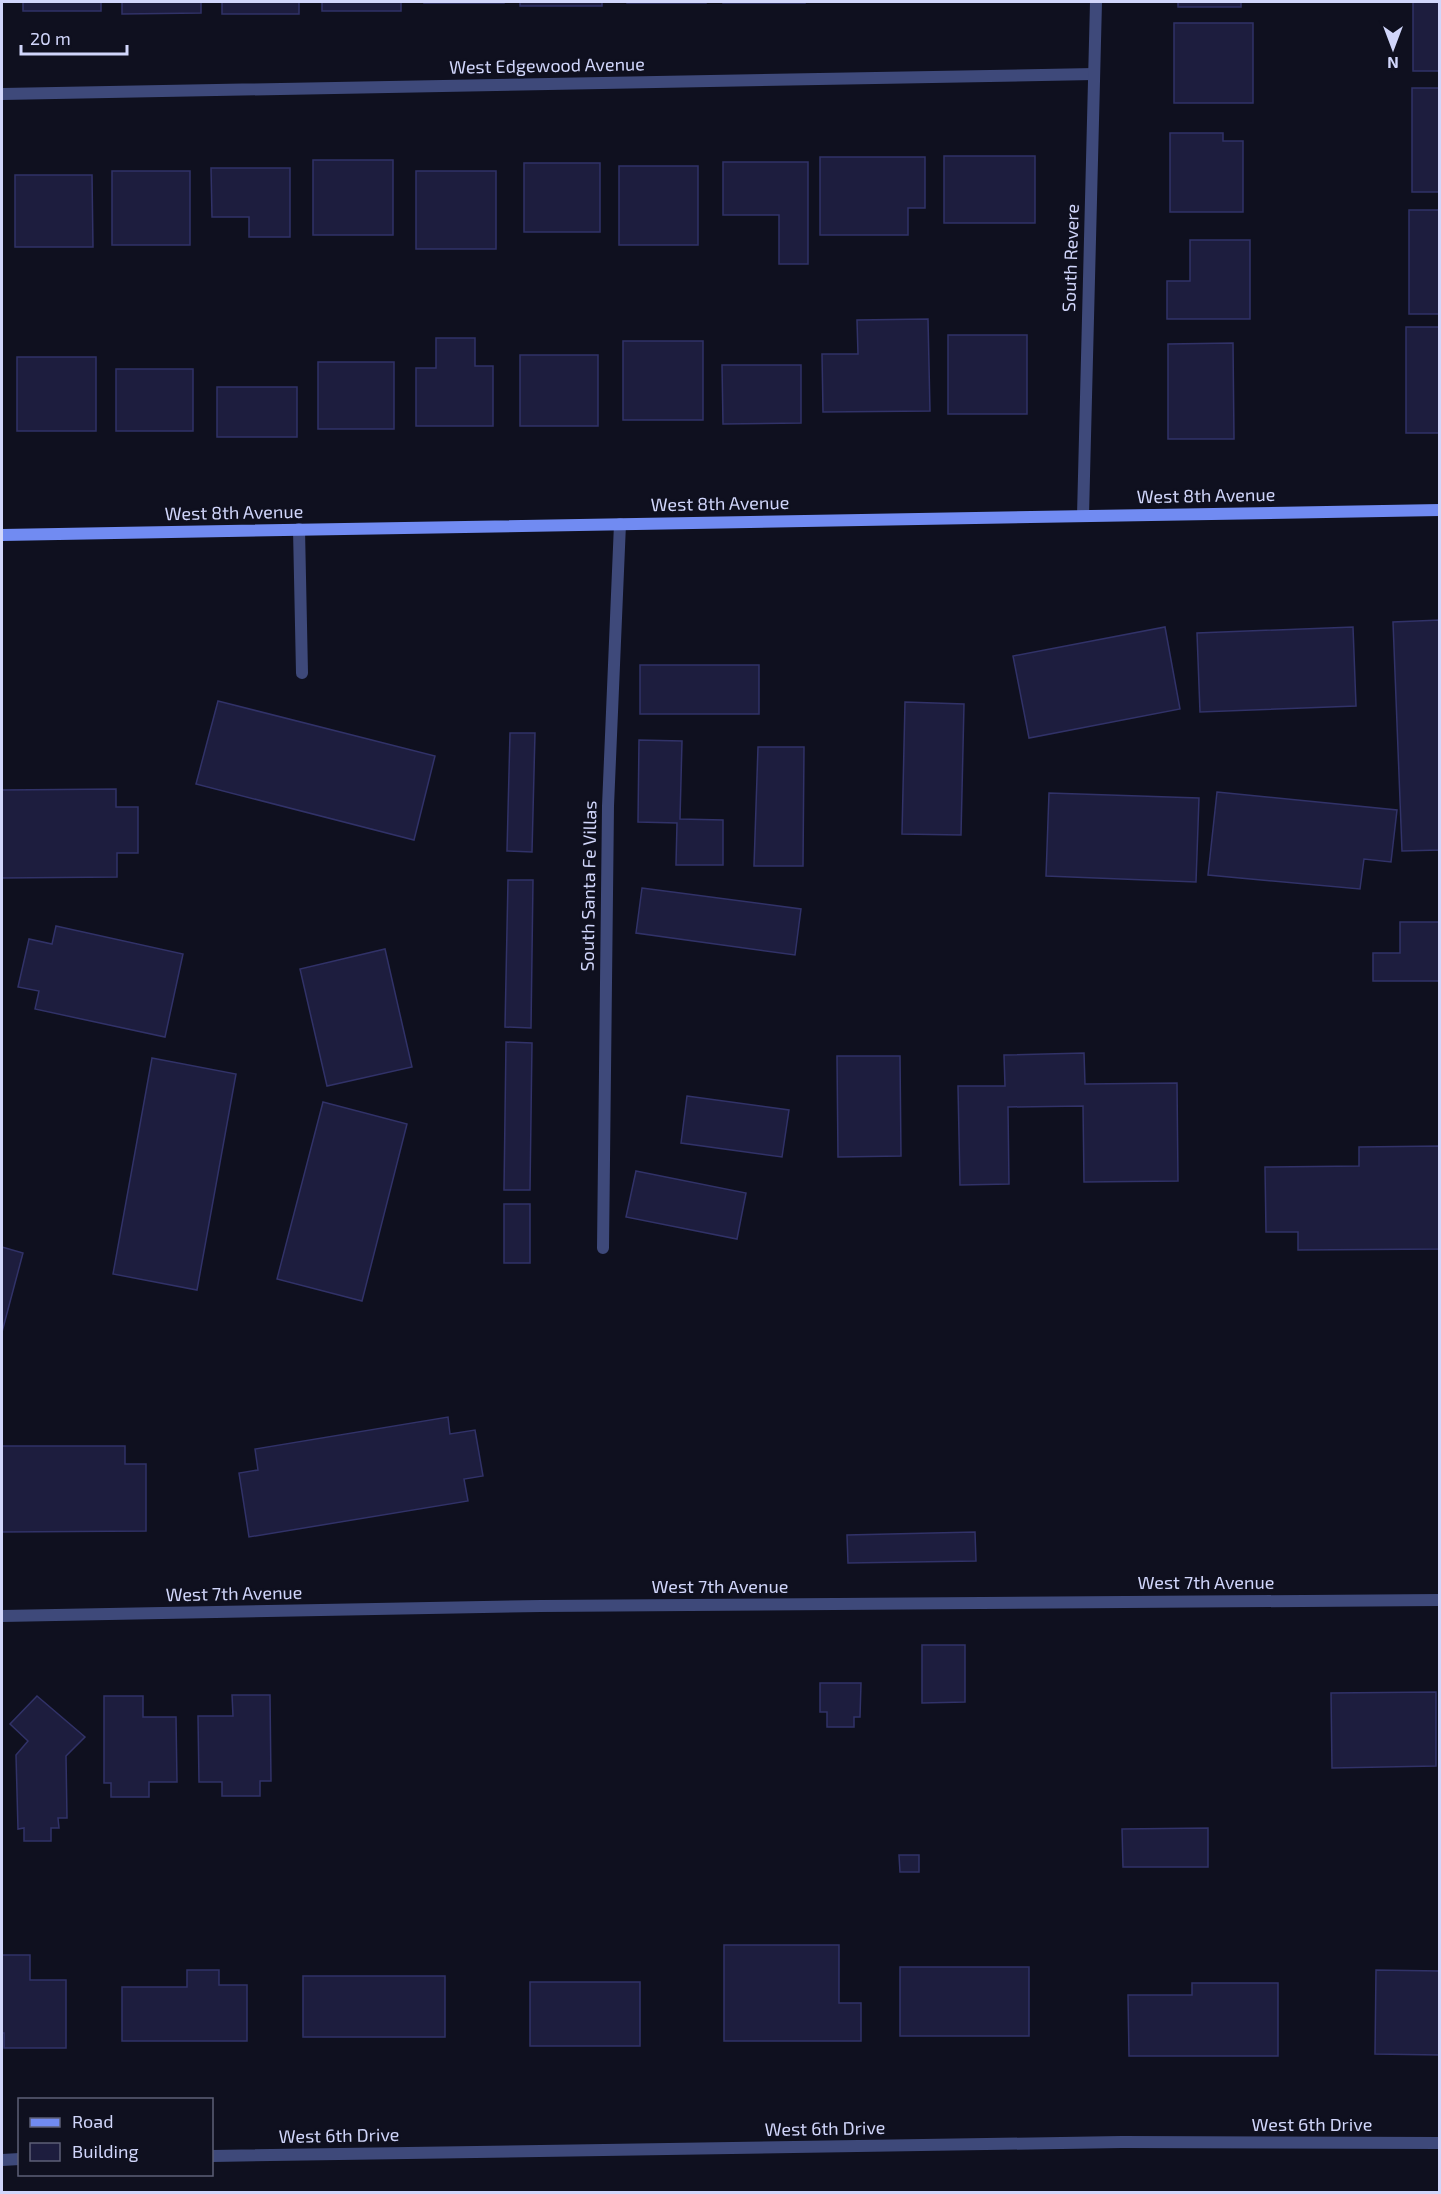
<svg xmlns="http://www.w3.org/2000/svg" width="1441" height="2194" font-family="'Exo 2',sans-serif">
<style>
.building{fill:#1d1d3e;stroke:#313268;stroke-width:1.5}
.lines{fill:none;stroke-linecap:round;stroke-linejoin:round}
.lane{stroke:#3e497a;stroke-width:12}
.street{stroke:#3e497a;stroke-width:12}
.secondary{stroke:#718bf2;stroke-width:12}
.labels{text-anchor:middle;stroke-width:4.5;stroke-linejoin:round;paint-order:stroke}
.street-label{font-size:18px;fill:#d1d6fb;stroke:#0f101f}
</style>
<rect width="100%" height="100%" fill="#0f101f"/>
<g class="building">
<rect x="23" y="2" width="78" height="9"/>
<polygon points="122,2 201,2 201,13 122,14"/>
<rect x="222" y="2" width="77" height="12"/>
<rect x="322" y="2" width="79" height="9"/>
<rect x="424" y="2" width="80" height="1"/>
<rect x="520" y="2" width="82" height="4"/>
<rect x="627" y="2" width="79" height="1"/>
<rect x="723" y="2" width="82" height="1"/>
<rect x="1178" y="2" width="63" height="5"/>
<rect x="1413" y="2" width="27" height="69"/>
<rect x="1174" y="23" width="79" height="80"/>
<rect x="1412" y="88" width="28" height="104"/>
<polygon points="1170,133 1223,133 1223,141 1243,141 1243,212 1170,212"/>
<rect x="944" y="156" width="91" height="67"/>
<polygon points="820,157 925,157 925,208 908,208 908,235 820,235"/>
<rect x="313" y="160" width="80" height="75"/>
<polygon points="723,162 808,162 808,264 779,264 779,215 723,215"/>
<rect x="524" y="163" width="76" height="69"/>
<rect x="619" y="166" width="79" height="79"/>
<polygon points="211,168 290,168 290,237 249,237 249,217 212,217"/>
<rect x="112" y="171" width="78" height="74"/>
<rect x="416" y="171" width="80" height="78"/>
<polygon points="15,175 92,175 93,247 15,247"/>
<rect x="1409" y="210" width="31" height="104"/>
<polygon points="1190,240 1250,240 1250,319 1167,319 1167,281 1190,281"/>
<polygon points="928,319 930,411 823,412 822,354 858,354 857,320"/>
<rect x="1406" y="327" width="34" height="106"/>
<rect x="948" y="335" width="79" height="79"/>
<polygon points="436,338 475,338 475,366 493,366 493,426 416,426 416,368 436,368"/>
<rect x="623" y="341" width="80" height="79"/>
<polygon points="1233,343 1234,439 1168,439 1168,344"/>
<rect x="520" y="355" width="78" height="71"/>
<rect x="17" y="357" width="79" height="74"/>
<rect x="318" y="362" width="76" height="67"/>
<polygon points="722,365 801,365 801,423 723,424"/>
<rect x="116" y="369" width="77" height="62"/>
<rect x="217" y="387" width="80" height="50"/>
<polygon points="1440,620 1440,850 1402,851 1393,622"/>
<polygon points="1165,627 1180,709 1029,738 1013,656"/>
<polygon points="1353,627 1356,706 1200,712 1197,633"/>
<rect x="640" y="665" width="119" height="49"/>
<polygon points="218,701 435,756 414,840 196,784"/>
<polygon points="905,702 964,704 961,835 902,834"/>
<polygon points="510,733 535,733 532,852 507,851"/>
<polygon points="639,740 682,741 680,819 723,820 723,865 676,865 677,823 638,822"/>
<polygon points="758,747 804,747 803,866 754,866"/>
<polygon points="116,789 116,807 138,807 138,853 117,853 117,877 2,878 2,790"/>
<polygon points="1217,792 1397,810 1391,862 1364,859 1360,889 1208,875"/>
<polygon points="1049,793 1199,798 1196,882 1046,876"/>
<polygon points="508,880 533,880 531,1028 505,1027"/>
<polygon points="642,888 801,909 795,955 636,933"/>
<polygon points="1400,922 1440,922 1440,981 1373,981 1373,953 1400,953"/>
<polygon points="56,926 183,954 165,1037 35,1009 39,991 18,987 29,939 52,944"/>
<polygon points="385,949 412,1067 327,1086 300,969"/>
<polygon points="506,1042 532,1043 530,1190 504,1190"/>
<polygon points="1084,1053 1085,1084 1177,1083 1178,1181 1084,1182 1083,1106 1008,1107 1009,1184 960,1185 958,1086 1005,1086 1004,1055"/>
<polygon points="837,1056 900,1056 901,1156 838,1157"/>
<polygon points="152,1058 236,1074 197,1290 113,1274"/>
<polygon points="687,1096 789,1110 782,1157 681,1143"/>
<polygon points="323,1102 407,1124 362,1301 277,1279"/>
<polygon points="1440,1146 1440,1249 1298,1250 1298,1232 1266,1232 1265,1167 1359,1166 1359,1147"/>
<polygon points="636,1171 746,1193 737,1239 626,1217"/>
<rect x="504" y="1204" width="26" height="59"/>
<polygon points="2,1247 23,1253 2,1332"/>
<polygon points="448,1417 450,1434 475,1430 483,1476 464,1479 468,1501 249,1537 239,1473 258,1470 255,1449"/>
<polygon points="2,1446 125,1446 125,1464 146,1464 146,1531 2,1532"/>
<polygon points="975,1532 976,1561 848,1563 847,1535"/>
<polygon points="922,1645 965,1645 965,1702 922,1703"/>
<polygon points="820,1683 861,1683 860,1717 854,1717 854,1727 827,1727 827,1712 820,1712"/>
<polygon points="1436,1692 1436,1766 1332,1768 1331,1693"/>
<polygon points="232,1695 270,1695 271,1781 260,1781 260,1796 222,1796 222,1782 199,1782 198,1716 233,1716"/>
<polygon points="37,1696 85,1737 66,1756 67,1818 58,1818 59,1828 51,1828 51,1841 24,1841 24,1828 18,1829 16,1755 28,1741 10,1724"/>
<polygon points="104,1696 143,1696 143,1717 176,1717 177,1782 149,1782 149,1797 111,1797 111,1783 104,1783"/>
<polygon points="1208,1828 1208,1867 1123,1867 1122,1829"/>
<polygon points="899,1855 919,1855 919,1872 900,1872"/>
<polygon points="724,1945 839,1945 839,2003 861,2003 861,2041 724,2041"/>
<polygon points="2,1955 30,1955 30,1980 66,1980 66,2048 4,2048 4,2033 2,2033"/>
<rect x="900" y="1967" width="129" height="69"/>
<polygon points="187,1970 219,1970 219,1985 247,1985 247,2041 122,2041 122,1987 187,1987"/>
<polygon points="1376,1970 1440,1971 1440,2055 1375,2054"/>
<rect x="303" y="1976" width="142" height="61"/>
<rect x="530" y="1982" width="110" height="64"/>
<polygon points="1192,1983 1278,1983 1278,2056 1129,2056 1128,1995 1192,1995"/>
</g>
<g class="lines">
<polyline class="lane" points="299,529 302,673"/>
<g class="street">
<polyline points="2,94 1094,74"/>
<polyline points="1083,516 1096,2"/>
<polyline points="603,1248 608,806 620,524"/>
<polyline points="2,1616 541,1606 1440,1600"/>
<polyline points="212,2156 1122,2142 1440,2143"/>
<polyline points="2,2160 20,2159"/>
</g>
<polyline class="secondary" points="2,535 1440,510"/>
</g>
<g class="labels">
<g class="street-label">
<text transform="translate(547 66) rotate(-1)" y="6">West Edgewood Avenue</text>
<text transform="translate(1071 258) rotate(-88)" y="6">South Revere</text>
<text transform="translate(1206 496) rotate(-1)" y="6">West 8th Avenue</text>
<text transform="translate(720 504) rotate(-1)" y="6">West 8th Avenue</text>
<text transform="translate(234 513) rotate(-1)" y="6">West 8th Avenue</text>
<text transform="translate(589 886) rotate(-89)" y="6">South Santa Fe Villas</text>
<text x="1206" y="1589">West 7th Avenue</text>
<text x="720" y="1593">West 7th Avenue</text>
<text transform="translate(234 1594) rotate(-1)" y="6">West 7th Avenue</text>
<text x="1312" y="2131">West 6th Drive</text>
<text transform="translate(825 2129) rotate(-1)" y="6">West 6th Drive</text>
<text transform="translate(339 2136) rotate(-1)" y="6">West 6th Drive</text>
</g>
</g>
<rect width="1441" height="2194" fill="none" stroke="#d1d6fb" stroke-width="6"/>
<rect x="18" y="2098" width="195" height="78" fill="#0f101f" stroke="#5d5f77" stroke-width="1.5"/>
<rect x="30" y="2118" width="30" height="9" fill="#718bf2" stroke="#5d5f77" stroke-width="1.5"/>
<text x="72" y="2128" font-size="18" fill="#d1d6fb">Road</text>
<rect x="30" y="2143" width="30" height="18" fill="#1d1d3e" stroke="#5d5f77" stroke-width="1.5"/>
<text x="72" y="2158" font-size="18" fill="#d1d6fb">Building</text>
<g transform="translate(1393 48) rotate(180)" stroke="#0f101f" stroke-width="4.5" paint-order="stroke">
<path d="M0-4.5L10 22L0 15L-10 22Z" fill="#d1d6fb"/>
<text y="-9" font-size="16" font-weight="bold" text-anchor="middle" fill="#d1d6fb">N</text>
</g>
<path d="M21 45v9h106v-9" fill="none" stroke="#d1d6fb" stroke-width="3"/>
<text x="30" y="45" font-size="18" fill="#d1d6fb" stroke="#0f101f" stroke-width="4.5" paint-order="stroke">20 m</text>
</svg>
